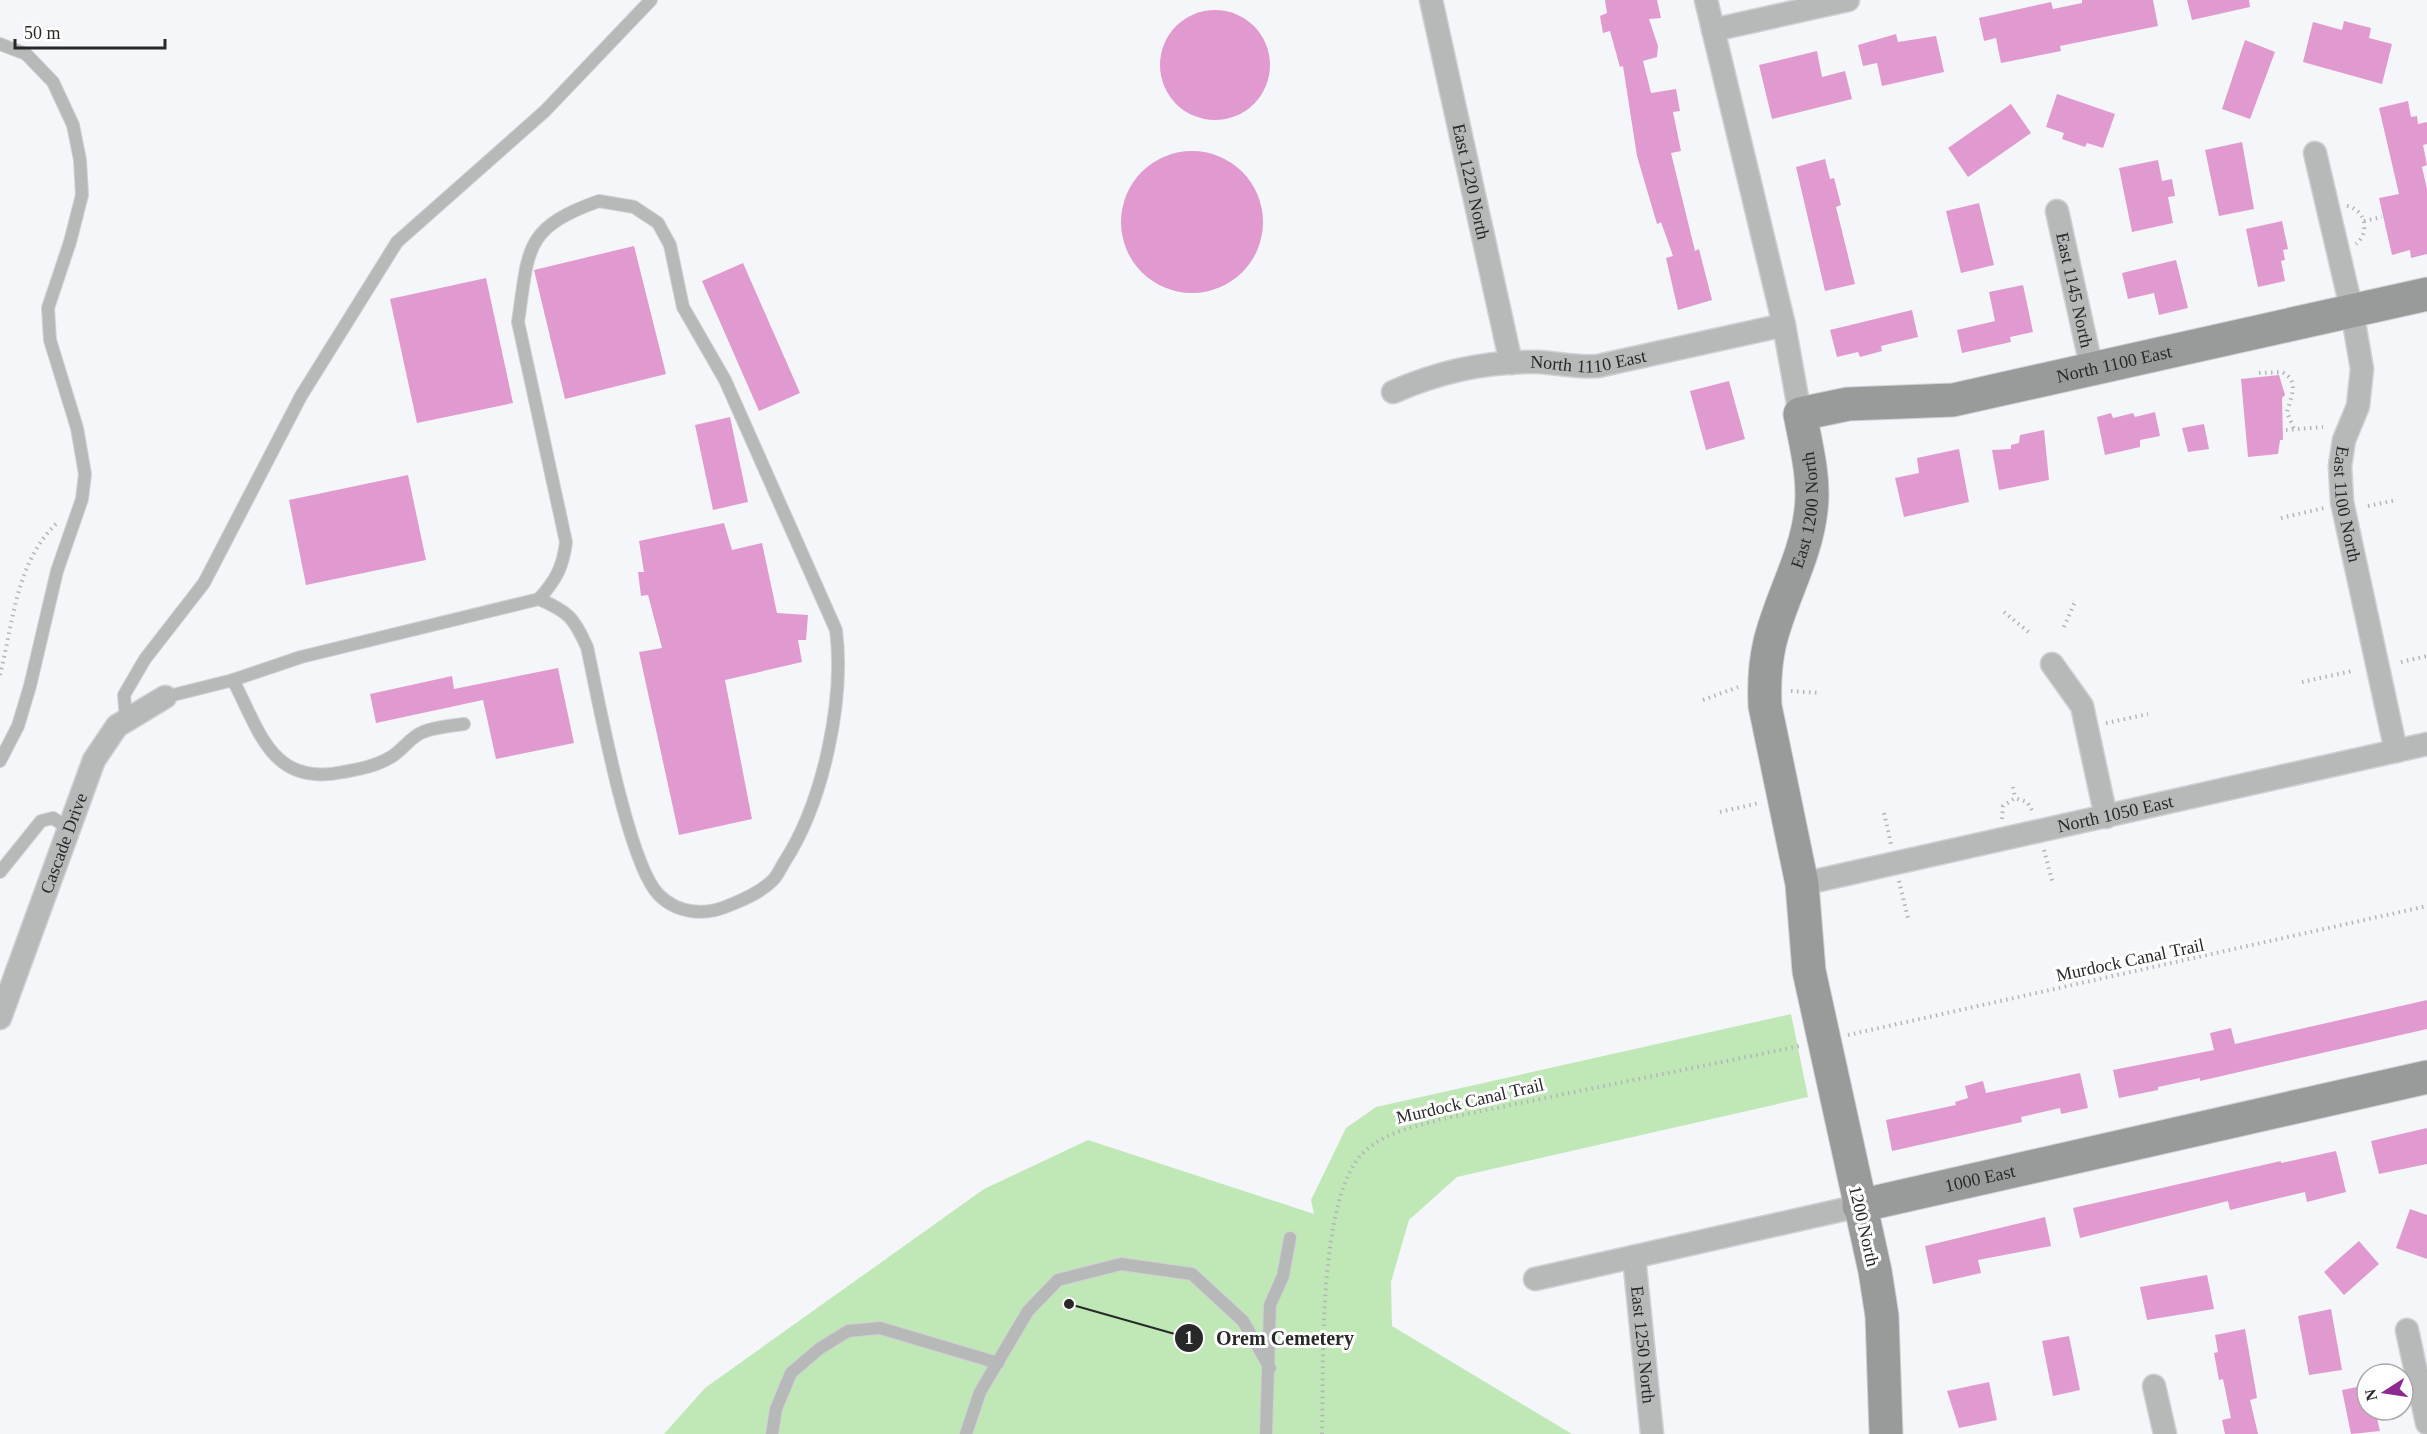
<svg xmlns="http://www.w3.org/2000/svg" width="2427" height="1434" font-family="'Times New Roman',serif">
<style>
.green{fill:#c0e8b6}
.building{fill:#e19ad0}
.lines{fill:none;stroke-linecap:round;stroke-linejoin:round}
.lane-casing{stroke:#cfd1d4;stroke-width:14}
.street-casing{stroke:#cfd1d4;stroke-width:25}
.secondary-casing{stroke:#cfd1d4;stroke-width:35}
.path{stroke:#b4b5b8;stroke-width:4;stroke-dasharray:1.5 4.5;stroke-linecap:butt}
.lane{stroke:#b7b9b9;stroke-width:12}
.street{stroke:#b7b9b9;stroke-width:22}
.secondary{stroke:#999b9b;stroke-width:33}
.labels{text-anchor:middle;stroke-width:6;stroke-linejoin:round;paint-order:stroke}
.street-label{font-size:18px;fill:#282829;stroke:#fff}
.leader{fill:none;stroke:#282829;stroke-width:2}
.callout-dot{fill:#282829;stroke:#fff;stroke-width:2}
.mark-label{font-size:18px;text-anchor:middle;font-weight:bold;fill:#fff}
.callout-label{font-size:20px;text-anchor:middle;font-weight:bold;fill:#282829;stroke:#fff;stroke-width:6;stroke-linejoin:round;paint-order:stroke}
</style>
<rect width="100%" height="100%" fill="#f4f6f9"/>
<polygon class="green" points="1791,1014 1808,1097 1457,1177 1409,1220 1391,1282 1392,1326 1572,1434 664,1434 705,1388 984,1189 1088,1140 1314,1214 1311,1200 1346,1128 1376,1107"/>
<g class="building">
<polygon points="1605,0 1657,0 1661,18 1649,19 1658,46 1657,57 1643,61 1651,93 1676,89 1680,111 1673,112 1681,151 1671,153 1695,251 1699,249 1712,300 1678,310 1666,258 1673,256 1661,222 1657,224 1637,156 1623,66 1620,67 1610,31 1603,33 1600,16 1607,13"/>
<polygon points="2082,0 2153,0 2158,26 2060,46 2061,51 2001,63 1996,38 1984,41 1979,18 2051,2 2053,9 2082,3"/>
<polygon points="2187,0 2249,0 2250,7 2192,20"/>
<circle cx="1215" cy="65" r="55"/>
<polygon points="2344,21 2371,28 2369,38 2392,44 2382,84 2303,62 2313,22 2342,30"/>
<polygon points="1896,34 1898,42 1936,36 1944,72 1882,86 1877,63 1863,66 1858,45"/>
<polygon points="2245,40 2275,52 2250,119 2222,109"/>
<polygon points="1817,51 1822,77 1845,71 1852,99 1772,119 1759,65"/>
<polygon points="2057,94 2115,114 2103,148 2087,143 2085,147 2062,139 2064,133 2046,127"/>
<polygon points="2408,101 2411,117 2417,116 2418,124 2427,122 2427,144 2423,145 2427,165 2422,167 2427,189 2427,254 2411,258 2410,250 2392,255 2379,198 2399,194 2379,108"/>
<polygon points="2011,104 2031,133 1968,177 1948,148"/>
<polygon points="2242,142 2254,209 2219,216 2205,150"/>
<circle cx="1192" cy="222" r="71"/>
<polygon points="1825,159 1830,179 1834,178 1841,205 1836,207 1855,284 1825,291 1796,167"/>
<polygon points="2158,160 2162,181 2172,179 2175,196 2168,197 2173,223 2132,232 2119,168"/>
<polygon points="1979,203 1994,265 1961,273 1946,211"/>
<polygon points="2282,221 2288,249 2283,250 2285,260 2281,261 2285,281 2258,287 2246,229"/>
<polygon points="634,246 666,374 565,399 534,270"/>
<polygon points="2176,260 2188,308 2159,315 2154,293 2128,299 2122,273"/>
<polygon points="743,263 800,393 759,411 702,281"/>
<polygon points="486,278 513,403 417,423 390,299"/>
<polygon points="2023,285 2033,332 2010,337 2011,342 1962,353 1957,330 1995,321 1989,292"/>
<polygon points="1912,310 1918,337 1881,346 1882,351 1860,357 1858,352 1837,357 1830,330"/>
<polygon points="2279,375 2285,395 2282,398 2283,440 2280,440 2278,454 2248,457 2241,379"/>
<polygon points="1729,381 1745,439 1706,450 1690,391"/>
<polygon points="2155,412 2160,436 2140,440 2140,447 2105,455 2097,417 2111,413 2113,418 2133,413 2135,417"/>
<polygon points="730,417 748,502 713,510 695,425"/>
<polygon points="2204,424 2209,449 2188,452 2182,428"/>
<polygon points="2044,430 2049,480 1999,490 1992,450 2011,449 2011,445 2019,443 2020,435"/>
<polygon points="1959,449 1969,502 1904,517 1895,478 1919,473 1917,458"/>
<polygon points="408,475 426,560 306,585 289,500"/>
<polygon points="724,523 732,550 762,543 777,613 808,615 806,640 798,640 802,662 725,680 752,819 679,835 639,652 662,648 648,595 641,596 638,572 644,572 639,541"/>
<polygon points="558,668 574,743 496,759 483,700 376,723 370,694 452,676 454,689"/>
<polygon points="2427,1000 2427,1029 2200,1081 2200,1078 2158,1087 2158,1090 2119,1098 2113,1070 2214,1050 2210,1033 2231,1028 2235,1044"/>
<polygon points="2080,1073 2088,1108 2061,1114 2060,1108 2021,1117 2022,1122 1892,1151 1886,1120 1956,1105 1955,1102 1968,1098 1965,1086 1983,1081 1986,1093"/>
<polygon points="2427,1128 2427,1164 2379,1174 2371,1141"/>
<polygon points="2336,1151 2346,1192 2307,1202 2305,1192 2230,1210 2228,1201 2080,1238 2073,1208 2281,1161 2281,1163"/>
<polygon points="2410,1209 2427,1215 2427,1259 2396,1248"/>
<polygon points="2045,1217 2051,1246 1978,1260 1981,1273 1933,1284 1925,1246"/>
<polygon points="2359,1241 2379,1264 2344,1295 2324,1272"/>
<polygon points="2207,1275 2214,1309 2147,1320 2140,1287"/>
<polygon points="2331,1309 2342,1370 2309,1375 2298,1316"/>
<polygon points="2245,1329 2257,1398 2250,1400 2258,1434 2225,1434 2222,1420 2231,1418 2223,1379 2219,1380 2214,1353 2218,1352 2215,1335"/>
<polygon points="2069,1336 2080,1390 2053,1396 2042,1341"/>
<polygon points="1989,1382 1997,1420 1959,1428 1947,1391"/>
<polygon points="2367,1385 2367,1410 2375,1410 2380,1431 2351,1434 2342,1390"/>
</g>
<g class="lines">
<g class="lane-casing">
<g id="lane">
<polyline points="0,44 26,54 53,82 73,125 80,160 82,195 70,242 48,308 50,340 77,428 85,474 82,499 57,571 30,686 18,726 0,761"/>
<path d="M599,201L634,207L658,223L670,245L683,307L725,380L836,630C845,700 823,802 785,861C781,867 778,875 773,880C761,892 745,899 730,905C706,916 678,914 659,895C628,865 598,697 587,647C574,618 569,612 539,599C556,580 563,567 566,542L518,322C529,249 523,228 599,201Z"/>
<path d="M233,680C260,732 272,787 343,772C360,769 376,766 391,757C403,750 410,737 423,732C435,727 451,726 464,724"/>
<polyline points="165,697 233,680 301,657 539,599"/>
<polyline points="126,719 124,695 145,659 204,583 301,396 397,242 545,111 651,0"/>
<polyline points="0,872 41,821 53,818 69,829"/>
<polyline points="772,1434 776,1409 791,1373 819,1349 848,1331 880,1328 998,1363"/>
<polyline points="966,1434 980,1392 1028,1311 1058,1280 1121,1264 1192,1274 1243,1321 1270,1368"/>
<polyline points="1266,1434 1270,1305 1283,1276 1290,1238"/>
</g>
</g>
<g class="street-casing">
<g id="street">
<path id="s1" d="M1431,0L1511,363"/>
<polyline points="1706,0 1784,325 1800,414"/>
<polyline points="1713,30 1848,0"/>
<path id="s2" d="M2315,153L2352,311L2362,369L2358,406L2344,440L2340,466L2342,502L2396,751"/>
<path id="s3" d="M2057,211L2092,370"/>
<path id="s4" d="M1393,392C1438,372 1489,361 1538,362C1558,363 1578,368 1598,366L1784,325"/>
<polyline points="2052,664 2082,706 2106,817"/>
<path id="s5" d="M1802,884L2427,744"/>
<path id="s6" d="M0,1018L94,760L117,726L165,697"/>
<path id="s7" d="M1634,1257L1652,1434"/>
<polyline points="1535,1279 1859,1206"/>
<polyline points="2407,1330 2427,1423"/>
<polyline points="2154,1386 2165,1434"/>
</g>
</g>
<g class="secondary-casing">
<g id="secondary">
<path id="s8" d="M1859,1206L2427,1077"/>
<path id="s9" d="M1886,1434L1882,1316L1875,1271L1809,971L1802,884L1765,706C1764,685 1765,663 1770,642C1781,597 1806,557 1811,510C1815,479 1806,445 1800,414L1848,404L1953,400L2427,294"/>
</g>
</g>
<g class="path">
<path d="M2347,206C2366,210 2370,232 2356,244"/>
<polyline points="2364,221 2382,217"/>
<path d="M2259,373L2282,372C2300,381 2291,397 2287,412L2294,429"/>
<polyline points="2286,430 2323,427"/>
<polyline points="2368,506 2397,500"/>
<polyline points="2281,518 2324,508"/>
<polyline points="2004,612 2031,634"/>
<polyline points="2064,627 2075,602"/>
<polyline points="2401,662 2427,656"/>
<path d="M0,675C13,624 16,562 56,524"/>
<polyline points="2302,682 2352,671"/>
<polyline points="1791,691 1821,693"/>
<polyline points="1703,700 1738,687"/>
<polyline points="2106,723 2148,714"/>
<polyline points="2013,787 2015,798"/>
<polyline points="1720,812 1759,803"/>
<polyline points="1884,813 1891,844"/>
<polyline points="2002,819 2003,806 2015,798 2027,802 2033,812"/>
<polyline points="2044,850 2053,884"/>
<polyline points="1899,881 1908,918"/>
<polyline points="1848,1035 2427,906"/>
<path d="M1322,1434C1324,1368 1317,1199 1363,1153C1384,1132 1414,1127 1442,1119L1800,1046"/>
</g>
<use href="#lane" class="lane"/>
<use href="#street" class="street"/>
<use href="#secondary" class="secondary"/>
</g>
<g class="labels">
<g class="street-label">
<text dy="6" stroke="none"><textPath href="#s1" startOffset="186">East 1220 North</textPath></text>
<text dy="6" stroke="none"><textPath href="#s3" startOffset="81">East 1145 North</textPath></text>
<text dy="6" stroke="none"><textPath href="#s4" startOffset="200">North 1110 East</textPath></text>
<text dy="6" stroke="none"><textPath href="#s9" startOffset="1359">North 1100 East</textPath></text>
<text dy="6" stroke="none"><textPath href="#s2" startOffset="360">East 1100 North</textPath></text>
<text dy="6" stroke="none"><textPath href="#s9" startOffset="942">East 1200 North</textPath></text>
<text dy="6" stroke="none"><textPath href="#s5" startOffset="321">North 1050 East</textPath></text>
<text dy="6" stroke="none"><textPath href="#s6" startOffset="186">Cascade Drive</textPath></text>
<text transform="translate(2130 960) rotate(-12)" y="6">Murdock Canal Trail</text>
<text transform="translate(1470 1101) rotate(-13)" y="6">Murdock Canal Trail</text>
<text dy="6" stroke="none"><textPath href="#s8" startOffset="124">1000 East</textPath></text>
<text transform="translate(1864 1226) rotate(77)" y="6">1200 North</text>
<text dy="6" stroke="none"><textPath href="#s7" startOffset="88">East 1250 North</textPath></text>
</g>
</g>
<path class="leader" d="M1069 1304L1189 1338"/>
<g class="callout-dot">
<circle cx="1069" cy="1304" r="6"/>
<circle cx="1189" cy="1338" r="15"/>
</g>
<g class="mark-label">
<text x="1189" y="1344">1</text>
</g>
<g class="callout-label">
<text x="1285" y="1345">Orem Cemetery</text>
</g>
<g transform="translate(2385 1392) rotate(258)"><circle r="28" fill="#ffffff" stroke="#a9a9a9" stroke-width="1.5"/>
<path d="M0-4.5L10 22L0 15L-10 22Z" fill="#8e298f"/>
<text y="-9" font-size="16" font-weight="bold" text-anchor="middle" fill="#282829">N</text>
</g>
<path d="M15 39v9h150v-9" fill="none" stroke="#282829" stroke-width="3"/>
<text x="24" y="39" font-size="18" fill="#282829" stroke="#ffffff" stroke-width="4.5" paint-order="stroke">50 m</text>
</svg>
